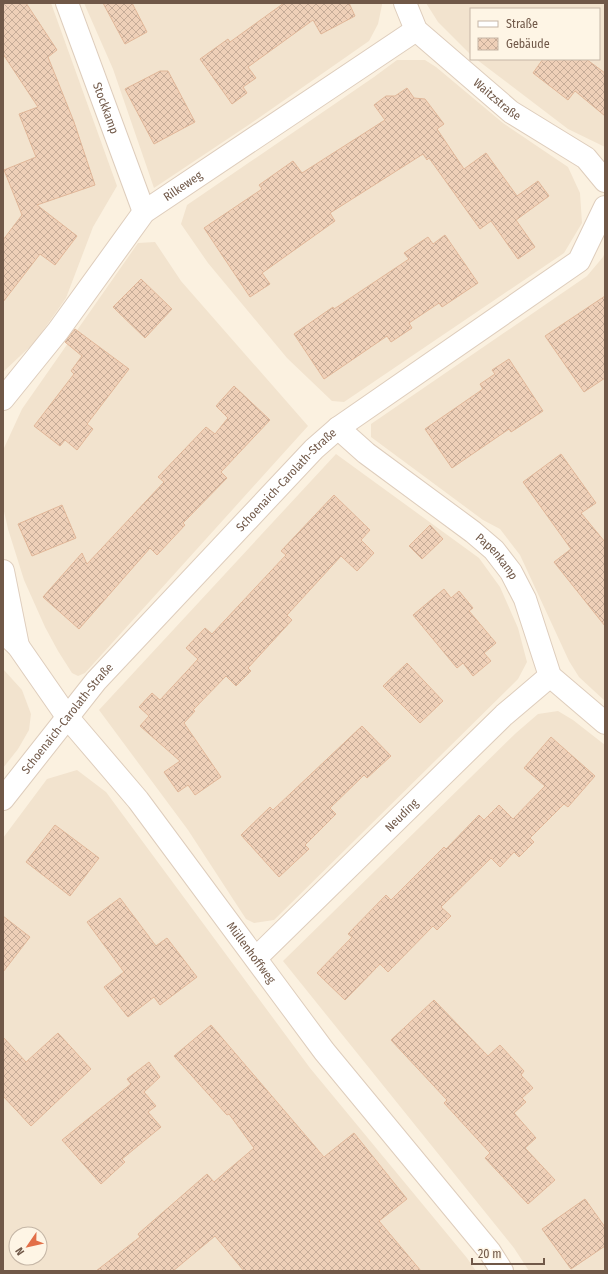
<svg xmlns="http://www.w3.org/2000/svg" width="608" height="1274" font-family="'Fira Sans Condensed',sans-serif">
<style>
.residential{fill:#f2e3ce;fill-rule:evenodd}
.building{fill:url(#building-cross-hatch);stroke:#e1b799}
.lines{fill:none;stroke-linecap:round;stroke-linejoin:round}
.street-casing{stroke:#decdbc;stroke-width:24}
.street{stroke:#fff;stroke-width:22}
.labels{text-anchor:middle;stroke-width:3;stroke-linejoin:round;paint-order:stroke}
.street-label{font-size:12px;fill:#705848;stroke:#fef5e5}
</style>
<defs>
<pattern id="building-cross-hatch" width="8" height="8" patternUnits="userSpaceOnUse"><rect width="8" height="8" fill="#efd0b8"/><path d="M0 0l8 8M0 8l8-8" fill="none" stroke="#c6ac98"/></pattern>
</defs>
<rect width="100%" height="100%" fill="#fbf1e0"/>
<g class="residential">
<polygon points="3,3 51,3 117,186 93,227 66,298 35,342 3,372"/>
<polygon points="84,3 382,3 382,5 378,24 369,41 250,124 154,188 113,69"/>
<polygon points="426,3 605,3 605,147 568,129 476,59 599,59 599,9 471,9 471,55 438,22"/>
<polygon points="397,60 425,60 436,67 503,123 568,167 580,193 582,223 564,253 344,402 332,401 287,358 208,263 181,224 187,205 374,77"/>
<polygon points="155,242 181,281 308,426 85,673 78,676 72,673 58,651 45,627 24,580 8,529 3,507 4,448 22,409 138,243"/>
<polygon points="605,252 605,701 579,677 569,661 520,555 500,529 483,520 371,437 371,424 587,276 603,257"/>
<polygon points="336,454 479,558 500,587 518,628 527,662 518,679 274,920 254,923 246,919 188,830 99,710"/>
<polygon points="3,669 22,690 31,714 29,730 18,749 3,768"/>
<polygon points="558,711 573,720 605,745 605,1271 529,1271 514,1248 283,961 516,733 538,714"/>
<path d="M77,770L106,792L310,1068L467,1258L476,1271H3V838L47,779ZM16,1234H40V1258H16Z"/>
</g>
<g class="building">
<polygon points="3,3 26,3 57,50 48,57 74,122 95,185 37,205 77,236 55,265 40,254 3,302 3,240 22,215 4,170 36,157 19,114 38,107 3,54"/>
<polygon points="103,3 132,3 147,32 125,44"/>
<polygon points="284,3 349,3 355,16 321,34 313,20 248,67 256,78 243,87 247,93 232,104 200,59 228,39 230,42"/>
<polygon points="543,59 586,59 605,73 605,116 575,91 568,100 533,73"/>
<polygon points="160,71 168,71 195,122 154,144 125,89"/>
<polygon points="407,88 414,98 425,99 444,124 437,129 464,169 486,153 517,196 538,181 549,196 516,220 535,247 518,259 491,221 480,229 429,158 427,160 423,154 330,213 335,221 262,273 270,284 250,297 204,228 262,189 259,185 293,161 302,173 385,120 374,105 386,96 395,96"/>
<polygon points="445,235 478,283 442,307 439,303 409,323 412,328 391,342 387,336 324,379 294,334 333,307 334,309 409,259 404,253 428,237 433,244"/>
<polygon points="141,279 172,309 145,338 113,307"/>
<polygon points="605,296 605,378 584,392 545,336"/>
<polygon points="75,329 129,369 87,424 93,429 77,450 65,440 60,446 34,426 74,374 71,371 82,356 65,342"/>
<polygon points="509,359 543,411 511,432 509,429 452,468 425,429 483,389 480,384 495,374 492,370"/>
<polygon points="234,386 270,420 221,472 227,478 183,523 185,525 157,555 150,548 79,629 43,597 82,553 87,564 164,482 158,477 206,427 215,434 228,418 216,406"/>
<polygon points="561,454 596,503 581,513 605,542 605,626 554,562 571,549 523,482"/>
<polygon points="334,495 370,530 361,540 374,553 357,571 341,556 287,615 292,620 248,668 251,671 236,686 226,676 193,710 195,711 184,723 221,777 195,795 188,785 178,792 164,772 180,761 140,726 149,716 139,707 152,693 160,700 188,670 198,659 186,648 205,628 212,634 286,555 281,551"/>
<polygon points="62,505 76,538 32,556 18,524"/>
<polygon points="430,525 443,539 422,559 409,546"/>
<polygon points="444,589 451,598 459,591 473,608 469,611 496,643 484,653 491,661 473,676 463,663 457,668 413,615"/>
<polygon points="407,663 443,701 420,723 383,686"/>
<polygon points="362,726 391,756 367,778 364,775 330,808 336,814 305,845 309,849 279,877 241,835 270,807 273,810"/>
<polygon points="551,737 595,776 568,807 564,804 530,838 534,842 519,857 514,852 500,867 491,858 441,907 451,916 437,930 433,926 388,972 380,964 345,1000 317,973 352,937 348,934 386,895 391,900 444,847 446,849 479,815 484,820 499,805 513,819 545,786 524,768"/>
<polygon points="55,825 99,858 70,896 26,862"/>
<polygon points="120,898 156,946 167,938 197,977 160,1005 154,997 128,1017 104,987 124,972 87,922"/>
<polygon points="3,916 30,937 3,972"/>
<polygon points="434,1000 488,1056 500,1045 524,1071 521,1075 533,1088 522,1098 526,1102 514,1113 536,1138 525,1148 555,1180 528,1204 485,1158 490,1153 444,1103 447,1100 391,1040"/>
<polygon points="211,1025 324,1157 354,1133 407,1199 379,1221 421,1271 244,1271 215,1236 173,1271 96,1271 140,1237 138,1234 207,1174 214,1182 254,1148 229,1114 227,1115 174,1056"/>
<polygon points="58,1033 91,1069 31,1126 3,1096 3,1037 26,1062"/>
<polygon points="149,1062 160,1077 144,1092 156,1106 148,1112 161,1127 122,1159 125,1162 101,1184 62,1140 131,1084 127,1079"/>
<polygon points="585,1199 605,1227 605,1246 571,1269 542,1229"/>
</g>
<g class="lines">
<g class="street-casing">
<g id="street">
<path id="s1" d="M67,3L144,212"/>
<path id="s2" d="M405,3L416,30L511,112L586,158L605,181"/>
<path id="s3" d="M3,399L58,331L144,212L416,30"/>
<path id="s4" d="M338,428L366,453L473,532L494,550L511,572L525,599L550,676L605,723"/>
<polyline points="3,571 18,646"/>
<path id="s5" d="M3,632L18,646L68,718L138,800L324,1051L490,1252L502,1271"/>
<path id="s6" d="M3,799L96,681L314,449L338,428L579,261L605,207"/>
<path id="s7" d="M256,958L504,715L550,676"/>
</g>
</g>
<use href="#street" class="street"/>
</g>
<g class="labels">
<g class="street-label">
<text dy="4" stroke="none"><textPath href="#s2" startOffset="136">Waitzstraße</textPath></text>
<text dy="4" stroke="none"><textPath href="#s1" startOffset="112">Stockkamp</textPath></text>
<text dy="4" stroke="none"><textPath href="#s3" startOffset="281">Rilkeweg</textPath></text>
<text dy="4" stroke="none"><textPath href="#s6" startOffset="427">Schoenaich-Carolath-Straße</textPath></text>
<text dy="4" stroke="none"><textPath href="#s4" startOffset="205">Papenkamp</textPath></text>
<text dy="4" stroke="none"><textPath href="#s6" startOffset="103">Schoenaich-Carolath-Straße</textPath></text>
<text dy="4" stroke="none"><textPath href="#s7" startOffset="204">Neuding</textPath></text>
<text dy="4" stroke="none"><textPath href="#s5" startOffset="406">Müllenhoffweg</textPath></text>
</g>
</g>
<rect width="608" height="1274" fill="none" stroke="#705848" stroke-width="8"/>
<rect x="470" y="8" width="130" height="52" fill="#fef5e5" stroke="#c5b6a6"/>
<rect x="478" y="21" width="20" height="6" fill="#ffffff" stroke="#c5b6a6"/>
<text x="506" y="28" font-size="12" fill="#705848">Straße</text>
<rect x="478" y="38" width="20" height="12" fill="url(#building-cross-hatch)" stroke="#c5b6a6"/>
<text x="506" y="48" font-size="12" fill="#705848">Gebäude</text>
<g transform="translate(28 1246) rotate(236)"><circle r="19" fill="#fef5e5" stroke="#c5b6a6"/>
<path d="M0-3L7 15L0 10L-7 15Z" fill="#e26f48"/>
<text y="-6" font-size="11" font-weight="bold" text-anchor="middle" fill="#705848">N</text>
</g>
<path d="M472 1258v6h72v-6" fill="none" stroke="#705848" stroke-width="2"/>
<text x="478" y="1258" font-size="12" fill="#705848" stroke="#fef5e5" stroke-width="3" paint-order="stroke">20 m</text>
</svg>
